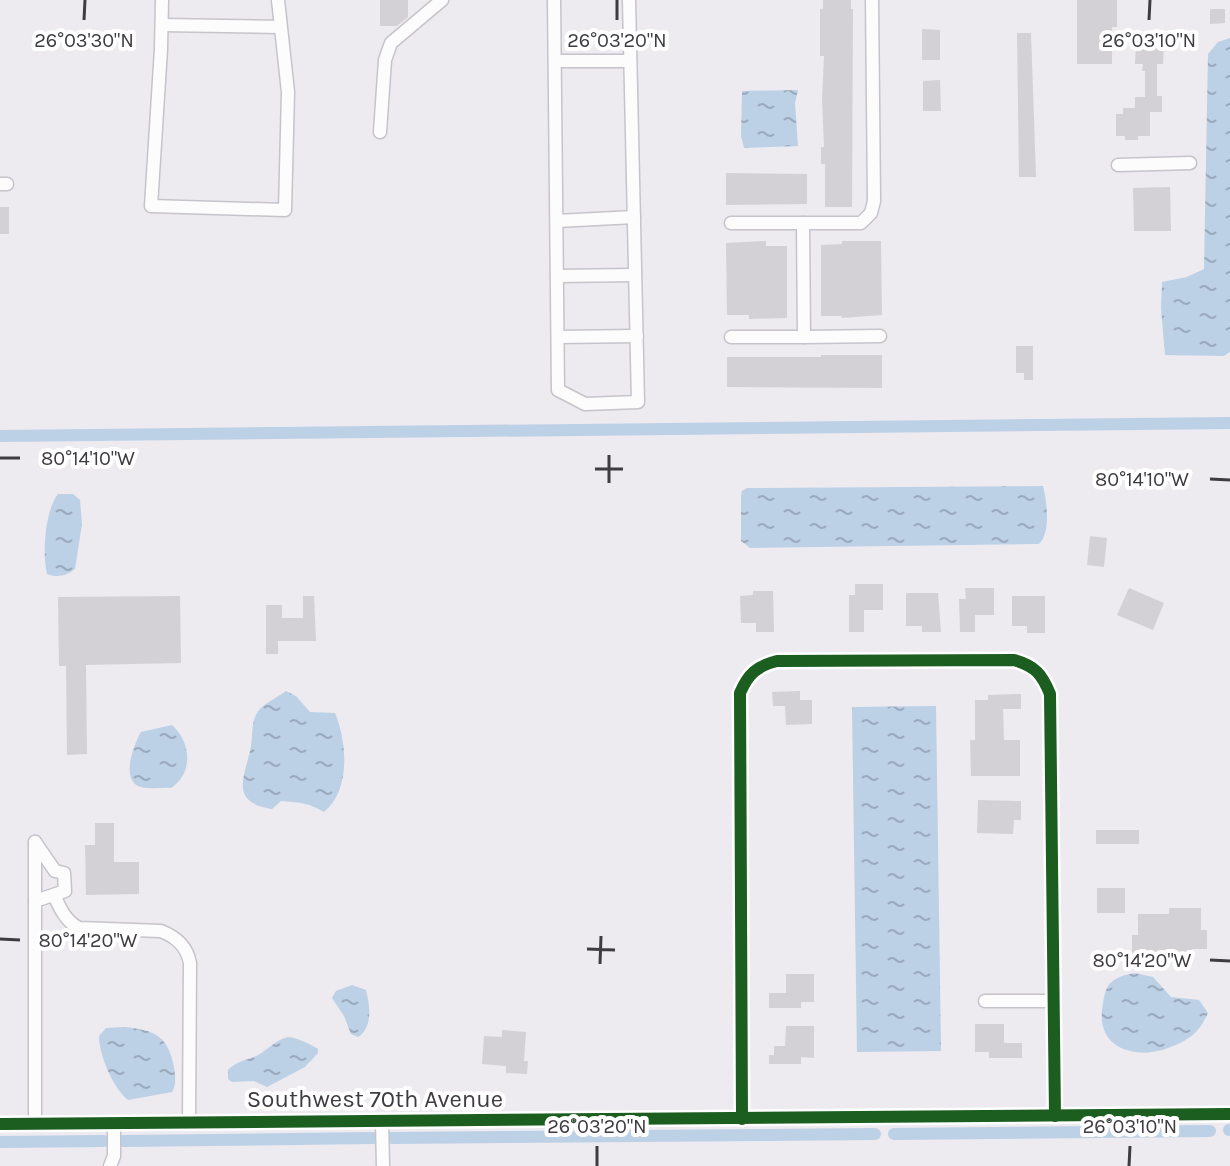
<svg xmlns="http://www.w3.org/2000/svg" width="1230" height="1166" font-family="Karla,sans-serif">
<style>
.water{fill:url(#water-ripples)}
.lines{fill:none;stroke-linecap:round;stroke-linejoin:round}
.canal{stroke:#bcd0e6;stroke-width:12}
.building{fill:#d3d1d6}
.minor-casing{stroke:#c6c4ca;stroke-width:15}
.minor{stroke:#fcfcfd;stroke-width:12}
.cycleway-casing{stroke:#fff;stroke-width:17}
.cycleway{stroke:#1b5e20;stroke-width:12}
.ticks{fill:none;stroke:#3e3b41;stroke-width:3}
.labels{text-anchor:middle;stroke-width:8;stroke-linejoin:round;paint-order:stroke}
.street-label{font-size:24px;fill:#3e3b41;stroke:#fff}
.ticks-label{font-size:20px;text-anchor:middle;fill:#3e3b41;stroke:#fff;stroke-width:8;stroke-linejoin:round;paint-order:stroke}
</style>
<defs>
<pattern id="water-ripples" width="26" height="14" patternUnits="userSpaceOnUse" patternTransform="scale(2)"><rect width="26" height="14" fill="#bcd0e6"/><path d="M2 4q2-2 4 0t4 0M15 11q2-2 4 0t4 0" fill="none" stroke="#9aaabc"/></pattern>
</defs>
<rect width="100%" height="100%" fill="#edeaf0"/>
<g class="water">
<polygon points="1230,38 1230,352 1224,356 1165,355 1161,308 1162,282 1187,277 1204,269 1208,54 1218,42"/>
<polygon points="798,90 795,103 798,146 744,148 741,136 742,91"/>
<path d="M1043,486C1047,502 1051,532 1039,544L750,548L741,541V497L742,491L747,488Z"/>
<path d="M58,494H73L80,500L82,524L75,569C66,576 58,578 47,574C42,554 45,510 58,494Z"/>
<path d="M286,691L296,696L310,712L335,713C347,742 351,790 324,812C310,803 297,802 281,801L272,809C227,802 246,775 251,746C253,734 251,718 260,709C267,702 278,697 286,691Z"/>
<polygon points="936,706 941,1051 857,1052 852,707"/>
<path d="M172,725C191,742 194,773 171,788C161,787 147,790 138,786C121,778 134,744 141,732Z"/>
<path d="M1135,973L1153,977L1171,997L1199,1000L1208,1013C1200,1031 1191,1039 1173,1046C1143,1060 1098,1053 1102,1011C1103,1003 1104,993 1108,986C1114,977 1125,975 1135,973Z"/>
<path d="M352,985L366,990C370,1005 373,1028 358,1037L351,1034L344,1016L332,998L336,991Z"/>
<path d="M124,1027C155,1030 168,1036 174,1067C175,1076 177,1084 172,1092L128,1100C113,1088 99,1055 99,1036L106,1028Z"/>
<path d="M288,1037C298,1038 308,1043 318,1049V1053L305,1067L267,1087L254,1081L232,1082L228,1079V1070C236,1061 248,1060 258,1055C269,1049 275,1040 288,1037Z"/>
</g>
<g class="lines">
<g class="canal">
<polyline points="0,436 1230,423"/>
<polyline points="1229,1130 1230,1130"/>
<polyline points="894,1134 1210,1131"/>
<polyline points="392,1138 875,1134"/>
<polyline points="123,1141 373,1138"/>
<polyline points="0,1142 104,1141"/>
</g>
</g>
<g class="building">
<polygon points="380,0 408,0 408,17 397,26 380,26"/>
<polygon points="823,0 851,0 851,9 853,9 852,207 825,207 825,164 821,164 821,147 824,147 822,99 824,56 820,56 820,9 823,9"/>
<polygon points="1077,0 1117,0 1117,27 1112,27 1112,64 1077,64"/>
<polygon points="1210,9 1225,9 1225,23 1210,24"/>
<polygon points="922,29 940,30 940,60 922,60"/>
<polygon points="1017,33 1031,33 1036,177 1019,177"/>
<polygon points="1136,43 1164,44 1163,64 1157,64 1157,96 1162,96 1162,112 1150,112 1150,136 1138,136 1138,140 1125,140 1125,136 1116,136 1116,114 1123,114 1123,108 1135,108 1135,97 1145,97 1145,71 1142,71 1143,64 1135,64"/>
<polygon points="940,80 941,111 923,111 923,81"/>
<polygon points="726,173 807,174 807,204 726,205"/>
<polygon points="1170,187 1171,231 1134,231 1133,188"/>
<rect x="0" y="207" width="9" height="27"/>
<polygon points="766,241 766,246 787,246 787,318 749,319 749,315 727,315 726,243"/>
<polygon points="842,241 881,241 882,315 842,318 842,316 821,316 821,245 842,244"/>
<polygon points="1016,346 1033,346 1033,380 1024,380 1024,373 1016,373"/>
<polygon points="821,355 882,355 882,388 727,387 727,357 821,357"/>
<polygon points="1090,536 1107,538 1104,567 1087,565"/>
<polygon points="855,584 883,584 883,610 864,610 864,632 849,632 849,595 855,595"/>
<polygon points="965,588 994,588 994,615 975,615 975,632 960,632 959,599 966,599"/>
<polygon points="1129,588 1164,603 1153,630 1117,615"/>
<polygon points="753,591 773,591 774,632 756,632 756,623 741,623 740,596 753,595"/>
<polygon points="906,593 938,593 941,632 922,632 922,626 906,626"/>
<polygon points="180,596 181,663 86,665 87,754 67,755 66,666 59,666 58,597"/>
<polygon points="303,596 314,596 316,641 278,641 278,654 266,654 266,605 282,605 282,618 303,618"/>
<polygon points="1012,596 1045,596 1045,633 1027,633 1027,626 1012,626"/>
<polygon points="800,691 800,700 812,700 812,724 786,725 785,706 773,706 772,692"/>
<polygon points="1021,694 1021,709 1003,709 1004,740 1020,740 1020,776 971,776 970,740 975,740 975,700 988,700 988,695"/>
<polygon points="978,800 1021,801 1021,820 1014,820 1013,834 977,833"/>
<polygon points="95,823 114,823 114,862 139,862 139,894 86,895 85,845 95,845"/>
<rect x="1096" y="830" width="43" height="14"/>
<rect x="1097" y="888" width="28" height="25"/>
<polygon points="1169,908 1201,908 1201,930 1207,930 1207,949 1192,949 1192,958 1132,957 1132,935 1138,935 1138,914 1169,914"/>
<polygon points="786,974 814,974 814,1002 801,1002 801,1008 769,1008 769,993 786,993"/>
<polygon points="975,1024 1004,1024 1004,1043 1022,1043 1022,1058 989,1058 989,1052 975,1052"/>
<polygon points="786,1026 814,1026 814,1058 801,1057 801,1064 769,1064 769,1055 774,1055 774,1046 785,1046"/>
<polygon points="502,1030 526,1032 524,1061 528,1061 527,1074 506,1073 506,1066 482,1064 484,1036 502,1037"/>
</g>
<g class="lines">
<g class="minor-casing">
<g id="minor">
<polyline points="162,0 161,49 151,206 285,210 288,92 278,0"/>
<polyline points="554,0 558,390 585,404 638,402 629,0"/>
<polyline points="162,25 280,27"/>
<polyline points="555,61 630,61"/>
<polyline points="380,132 385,60 391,43 442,0"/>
<polyline points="1118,165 1190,163"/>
<polyline points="0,184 7,184"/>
<polyline points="557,221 634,217"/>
<polyline points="731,223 803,223"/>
<polyline points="557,276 635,275"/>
<polyline points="558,337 637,336"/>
<polyline points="731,337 804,337 803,223 861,223 871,213 874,201 872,0"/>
<polyline points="804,337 880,336"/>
<polyline points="35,842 55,871 64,873 65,891 35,901"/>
<path d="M54,895C60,908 65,921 79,928L161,931C176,937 187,946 190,963L189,1122"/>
<polyline points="985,1001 1053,1001"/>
<path d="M742,1119L740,693C748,674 757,666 777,661L1014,660C1035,666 1042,674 1050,694L1055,1116"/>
<polyline points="382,1121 383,1166"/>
<polyline points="35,1123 35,842"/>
<polyline points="0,1124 1230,1114"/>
<polyline points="110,1166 114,1156 114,1123"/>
</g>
</g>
<use href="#minor" class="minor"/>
<g class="cycleway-casing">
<g id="cycleway">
<path d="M742,1119L740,693C748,674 757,666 777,661L1014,660C1035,666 1042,674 1050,694L1055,1116"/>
<polyline points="0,1124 1230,1114"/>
</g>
</g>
<use href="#cycleway" class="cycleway"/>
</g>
<path class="ticks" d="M84,20L85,0M617,20V0M1149,20L1150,0M0,458H20M595,469H623M1210,479L1230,480M609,483V455M0,939L20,940M587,949L615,950M1210,960L1230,961M600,964L601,936M597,1166V1146M1129,1166L1130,1146"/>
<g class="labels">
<g class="street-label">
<text x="375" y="1107">Southwest 70th Avenue</text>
</g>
</g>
<g class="ticks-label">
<text x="84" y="47">26°03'30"N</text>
<text x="617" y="47">26°03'20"N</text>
<text x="1149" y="47">26°03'10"N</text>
<text x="88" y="465">80°14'10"W</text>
<text x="1142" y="486">80°14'10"W</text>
<text x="88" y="947">80°14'20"W</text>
<text x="1142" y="967">80°14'20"W</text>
<text x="597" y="1133">26°03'20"N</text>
<text x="1130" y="1133">26°03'10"N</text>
</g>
</svg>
